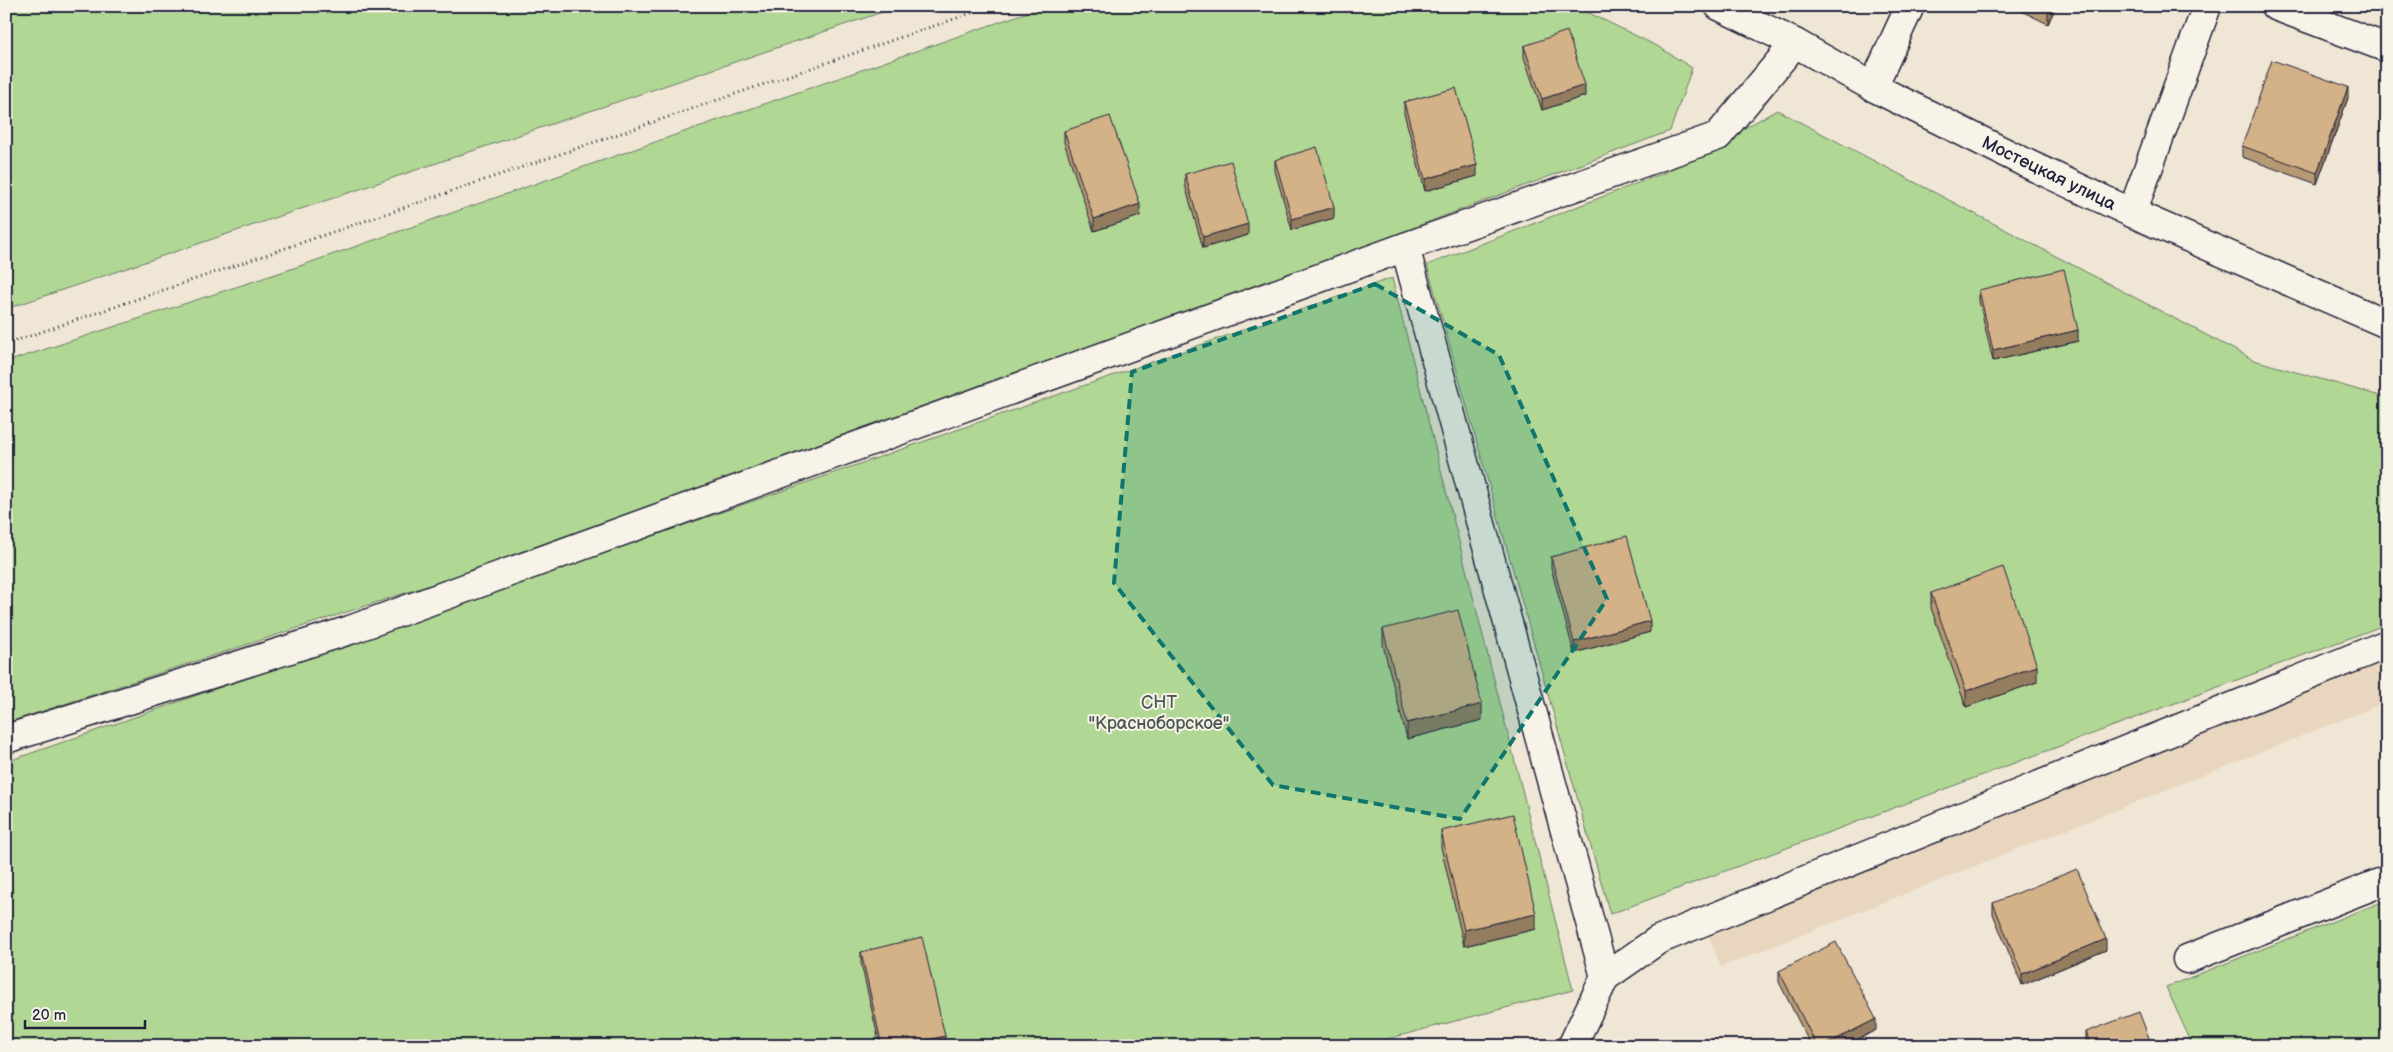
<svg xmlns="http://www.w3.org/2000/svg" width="2393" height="1052" font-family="'Balsamiq Sans',sans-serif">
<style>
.built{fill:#e8d6be}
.green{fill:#b0d793;stroke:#697c67}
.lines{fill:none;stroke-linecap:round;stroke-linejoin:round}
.minor-casing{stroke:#22223b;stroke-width:31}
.path{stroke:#22223b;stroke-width:3;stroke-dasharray:1 4;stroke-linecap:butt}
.minor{stroke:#f7f3e8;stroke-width:28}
.wall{fill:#b69974;stroke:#22223b}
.shaded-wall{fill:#947d5e;stroke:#22223b}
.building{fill:#d4b287;stroke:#22223b}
.marked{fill:#0f766e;fill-opacity:0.2;stroke:#0f766e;stroke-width:4;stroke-dasharray:10 6;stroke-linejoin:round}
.labels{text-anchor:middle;stroke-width:4;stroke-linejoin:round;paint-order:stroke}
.street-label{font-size:18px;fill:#22223b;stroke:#f7f3e8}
.park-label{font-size:18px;fill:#4d5855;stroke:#f7f3e8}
</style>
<rect width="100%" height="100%" fill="#f0e6d5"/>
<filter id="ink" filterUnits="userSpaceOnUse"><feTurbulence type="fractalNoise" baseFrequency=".02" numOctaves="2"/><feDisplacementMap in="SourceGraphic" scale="10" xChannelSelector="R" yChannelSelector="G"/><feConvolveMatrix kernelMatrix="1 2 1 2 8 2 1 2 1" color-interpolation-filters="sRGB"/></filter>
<g filter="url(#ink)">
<polygon class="built" points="2387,661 2387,702 1721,967 1707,932"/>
<g class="green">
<polygon points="6,6 900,6 6,309"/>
<polygon points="1045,6 1575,6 1659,47 1692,68 1670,131 685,502 6,723 6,362 294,268"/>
<polygon points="1777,110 2254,360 2387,398 2387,624 1610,914 1427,265 1666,172"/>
<polygon points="1392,278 1573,990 1361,1046 6,1046 6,762"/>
<polygon points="2387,900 2387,1046 2193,1046 2166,987"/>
</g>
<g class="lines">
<g class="minor-casing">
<g id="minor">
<polyline points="1719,6 1795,43 1873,87 2032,166 2132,213 2387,324"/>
<polyline points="2275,6 2387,48"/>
<polyline points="1873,87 1910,6"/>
<polyline points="2132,213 2207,6"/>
<polyline points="1405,247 1605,977"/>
<polyline points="6,739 350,630 1405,247 1718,136 1795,43"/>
<polyline points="2187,959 2387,880"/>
<polyline points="1572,1046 1605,977 1658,940 2387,644"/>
</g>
</g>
<polyline class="path" points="6,344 992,6"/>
<use href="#minor" class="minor"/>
</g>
<g class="wall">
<polygon points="2011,6 2056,6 2048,24"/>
<polygon points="1524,46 1585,96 1542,110 1524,57"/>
<polygon points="2348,98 2317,184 2242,157 2242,146"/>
<polygon points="1404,102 1477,176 1425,191 1404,113"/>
<polygon points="1064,131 1140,216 1094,231 1064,142"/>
<polygon points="1275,160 1334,218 1292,230 1275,171"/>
<polygon points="1185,174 1248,235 1203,248 1185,185"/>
<polygon points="2387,179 2387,216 2380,213 2380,197"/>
<polygon points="1979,290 2078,341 1993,361 1979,301"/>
<polygon points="1551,557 1650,632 1574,653 1551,568"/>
<polygon points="1931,593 2037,682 1966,707 1931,608"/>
<polygon points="1383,629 1482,720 1407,739 1383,645"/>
<polygon points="1441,831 1536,929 1464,946 1441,847"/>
<polygon points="1993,903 2106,950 2022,985 1993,914"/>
<polygon points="861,952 945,1046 880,1046 861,963"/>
<polygon points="1779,971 1876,1030 1845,1046 1811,1046 1779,982"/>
<polygon points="2086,1032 2152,1046 2087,1046 2086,1043"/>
</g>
<g class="shaded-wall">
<polygon points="2048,6 2056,6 2048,24"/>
<polygon points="1585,85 1585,96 1542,110 1542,99"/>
<polygon points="2348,87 2348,98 2317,184 2317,173"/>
<polygon points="1477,165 1477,176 1425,191 1425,179"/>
<polygon points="1140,204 1140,216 1094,231 1094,219"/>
<polygon points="1334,207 1334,218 1292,230 1292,219"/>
<polygon points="1248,224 1248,235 1203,248 1203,237"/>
<polygon points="2078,330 2078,341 1993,361 1993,350"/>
<polygon points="1650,621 1650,632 1574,653 1574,642"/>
<polygon points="2037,666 2037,682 1966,707 1966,691"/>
<polygon points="1482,704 1482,720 1407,739 1407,723"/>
<polygon points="1536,914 1536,929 1464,946 1464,930"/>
<polygon points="2106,939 2106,950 2022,985 2022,974"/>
<polygon points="1876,1019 1876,1030 1845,1046 1823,1046"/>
<polygon points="945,1036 945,1046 902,1046"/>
</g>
<g class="building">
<polygon points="1567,31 1585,85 1542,99 1524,46"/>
<polygon points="2272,60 2348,87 2317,173 2242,146"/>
<polygon points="1456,88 1477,165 1425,179 1404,102"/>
<polygon points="1110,116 1140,204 1094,219 1064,131"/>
<polygon points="1317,147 1334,207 1292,219 1275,160"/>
<polygon points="1231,161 1248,224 1203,237 1185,174"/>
<polygon points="2387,179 2387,200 2380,197"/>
<polygon points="2064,269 2078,330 1993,350 1979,290"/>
<polygon points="1627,536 1650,621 1574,642 1551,557"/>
<polygon points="2003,567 2037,666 1966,691 1931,593"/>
<polygon points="1458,610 1482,704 1407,723 1383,629"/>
<polygon points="1513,814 1536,914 1464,930 1441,831"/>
<polygon points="2077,869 2106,939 2022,974 1993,903"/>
<polygon points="922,937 945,1036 902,1046 882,1046 861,952"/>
<polygon points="1836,942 1876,1019 1823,1046 1817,1046 1779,971"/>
<polygon points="2139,1012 2152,1046 2091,1046 2086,1032"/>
<polygon points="2033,1042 2036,1046 2015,1046 2017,1044"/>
</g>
</g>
<path class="marked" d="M1375,284L1499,355L1607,599L1460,819L1273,785L1114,583L1132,372Z"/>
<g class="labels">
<g class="street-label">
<text transform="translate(2049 173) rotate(26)" y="6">Мостецкая улица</text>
</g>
<g class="park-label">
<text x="1159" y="708">СНТ<tspan x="1159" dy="21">"Красноборское"</tspan></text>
</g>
</g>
<rect width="2393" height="1052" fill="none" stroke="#f7f3e8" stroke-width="25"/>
<rect x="12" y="12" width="2368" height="1027" fill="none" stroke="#22223b" stroke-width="2" filter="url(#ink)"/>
<path d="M25 1020v8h120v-8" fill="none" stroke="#22223b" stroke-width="2.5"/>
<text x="32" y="1020" font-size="15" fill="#22223b" stroke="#f7f3e8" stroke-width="4" paint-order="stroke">20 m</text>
</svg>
